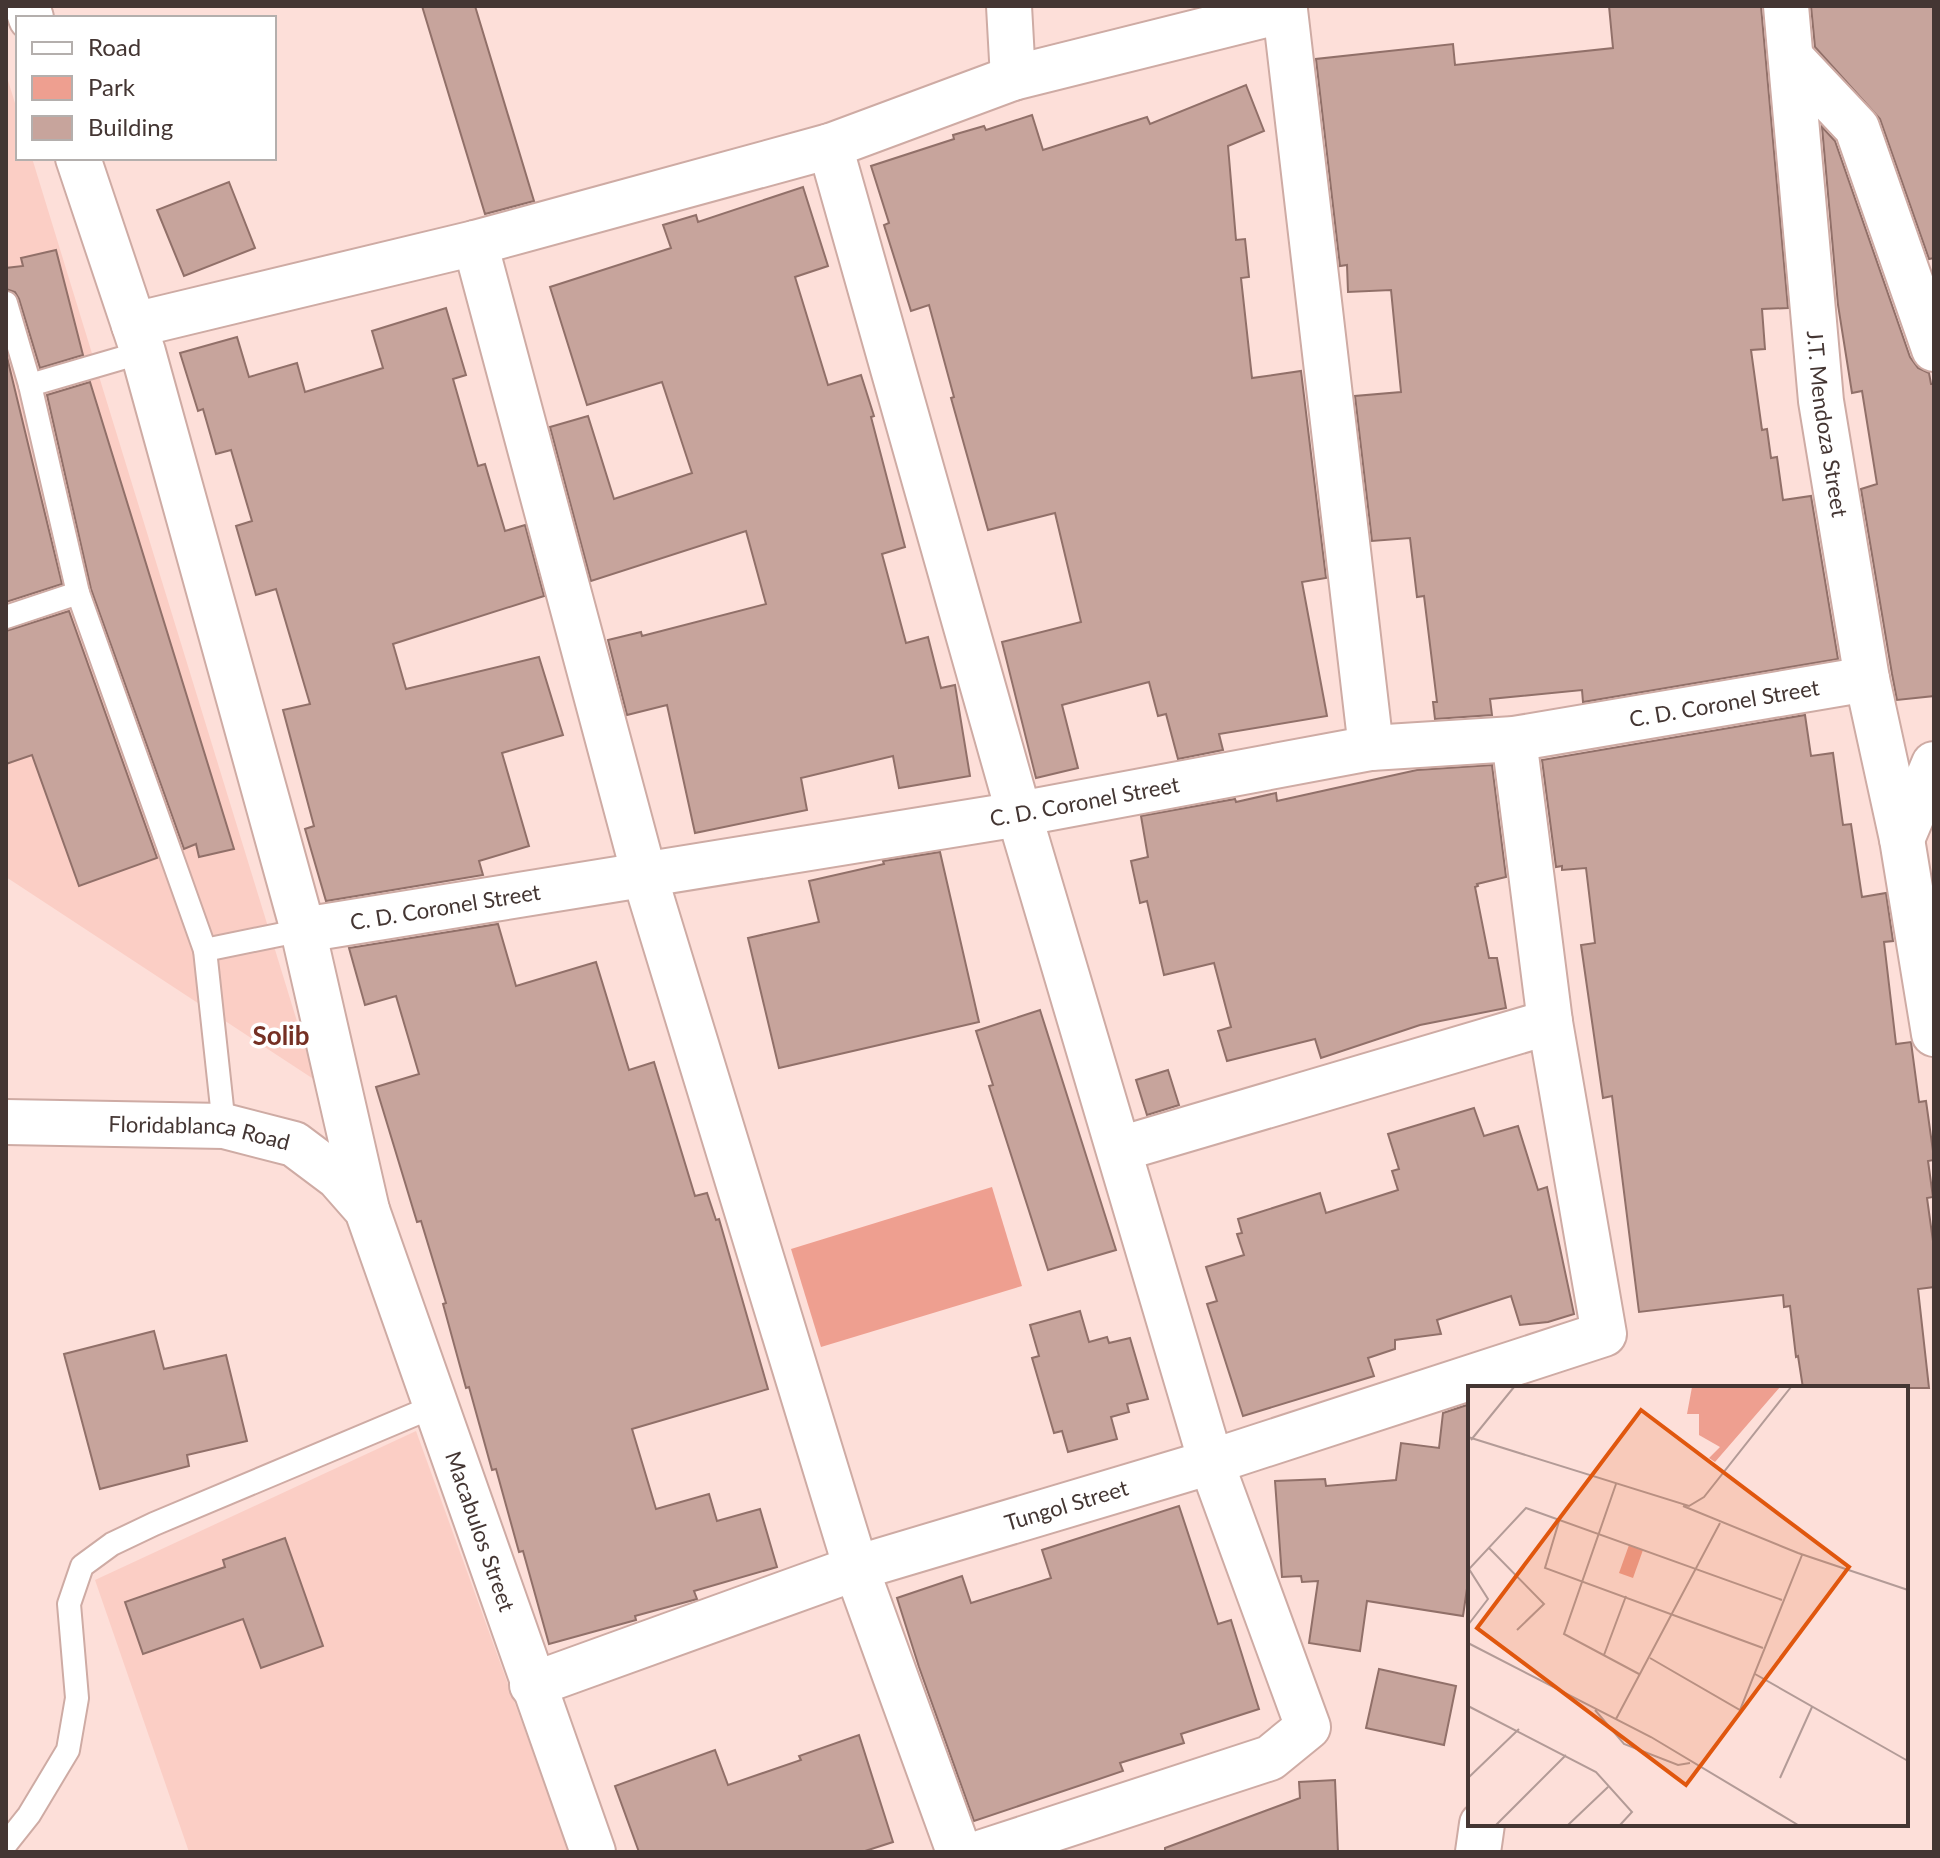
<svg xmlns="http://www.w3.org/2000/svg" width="1940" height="1858" font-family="Lato,sans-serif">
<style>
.built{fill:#fbcec5}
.green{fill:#ee9f90}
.building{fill:#c7a49c;stroke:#917069;stroke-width:2}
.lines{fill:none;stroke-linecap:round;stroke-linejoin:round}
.lane-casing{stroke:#ceaba4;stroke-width:26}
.street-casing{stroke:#ceaba4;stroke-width:48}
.secondary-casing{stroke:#ceaba4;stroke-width:48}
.primary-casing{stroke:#ceaba4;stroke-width:48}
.lane{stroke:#fff;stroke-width:22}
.street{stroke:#fff;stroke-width:44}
.secondary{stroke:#fff;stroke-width:44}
.primary{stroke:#fff;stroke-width:44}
.labels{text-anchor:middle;stroke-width:7;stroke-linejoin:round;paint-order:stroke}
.street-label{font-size:22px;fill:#443633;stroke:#fff}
.quarter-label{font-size:26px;font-weight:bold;fill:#753024;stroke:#fff}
.inset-road{fill:none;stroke:#b39b97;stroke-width:2}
.view{fill:#e0570e;fill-opacity:0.15;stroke:#e0570e;stroke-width:4}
.inset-edge{fill:none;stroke:#443633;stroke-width:4}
</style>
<rect width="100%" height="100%" fill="#fddfd9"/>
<g class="built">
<polygon points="6,74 18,113 18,158 32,158 315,1080 6,877"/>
<polygon points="416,1431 569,1852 189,1852 95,1580"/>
</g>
<polygon class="green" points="992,1187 1022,1286 821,1347 791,1249"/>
<g class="building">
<polygon points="422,6 475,6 534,201 485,214"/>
<polygon points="1609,6 1761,6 1788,308 1762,309 1765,349 1751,350 1762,430 1767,429 1771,458 1777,457 1783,500 1811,496 1838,659 1583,702 1582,690 1490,699 1492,715 1435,719 1433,702 1437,702 1424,596 1417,597 1410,538 1372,541 1355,396 1401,392 1391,290 1348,292 1347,265 1340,266 1316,59 1453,44 1455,65 1613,48"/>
<polygon points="1811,6 1934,6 1934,258 1929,259 1880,119 1815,47"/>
<polygon points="1246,85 1264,131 1228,146 1236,240 1245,239 1249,277 1241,278 1252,378 1301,371 1326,578 1302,582 1327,716 1219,734 1223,750 1178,759 1166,714 1158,716 1149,682 1062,705 1078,768 1036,778 1002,642 1081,622 1055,513 988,530 951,398 954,397 929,305 911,311 884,225 889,223 871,166 954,139 953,135 984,126 986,130 1032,115 1043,150 1147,117 1150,124"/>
<polygon points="1822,127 1835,141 1910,357 1918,368 1929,373 1931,384 1934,384 1934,696 1897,700 1892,674 1861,489 1877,484 1862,391 1852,393 1838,305"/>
<polygon points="229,182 255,248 184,276 157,210"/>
<polygon points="803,187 828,266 795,277 828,385 861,375 874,416 871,417 905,547 882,554 906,643 928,637 941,688 955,685 970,776 899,788 893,756 801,778 807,810 695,833 667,705 627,715 608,640 641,632 642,636 766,604 746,531 591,581 550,427 588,416 614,499 692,473 662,382 587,405 550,287 671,248 663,225 696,215 698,222"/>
<polygon points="56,250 83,355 40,368 19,299 15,292 6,289 6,268 23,266 21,258"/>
<polygon points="446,308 466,375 453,379 478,466 485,464 505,531 525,525 544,596 393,644 406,689 539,657 563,735 502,753 529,846 479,861 483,875 326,901 305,829 314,826 283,710 310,704 276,589 256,595 236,526 252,521 231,450 216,454 203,409 198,411 180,353 237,337 249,377 297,363 305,392 383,368 372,331"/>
<polygon points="6,353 62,584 6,602"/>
<polygon points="90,382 234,849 199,857 196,844 184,849 91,589 47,395"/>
<polygon points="69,611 157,858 79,886 32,755 6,764 6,631"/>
<polygon points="1805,715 1811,756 1833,753 1843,825 1851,824 1862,897 1886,893 1893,941 1884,942 1896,1044 1911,1042 1919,1102 1926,1101 1934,1158 1934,1160 1928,1161 1933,1197 1927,1198 1934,1248 1934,1287 1918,1289 1929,1388 1803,1388 1798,1356 1796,1357 1790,1306 1784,1307 1783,1295 1639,1312 1612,1096 1603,1098 1581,945 1595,943 1586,868 1562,870 1562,866 1556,867 1542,760"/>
<polygon points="1492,765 1506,877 1477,884 1478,886 1475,887 1489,958 1497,958 1506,1008 1420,1025 1321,1058 1315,1039 1227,1061 1218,1031 1231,1027 1214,963 1164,975 1147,901 1140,903 1131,861 1148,857 1141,816 1235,799 1236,802 1276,793 1277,801 1417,770"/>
<polygon points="940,852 979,1022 779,1068 748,938 819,922 809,881 884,864 883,861"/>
<polygon points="498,924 516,986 596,962 629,1070 654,1062 695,1196 707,1193 716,1220 719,1219 768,1389 632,1429 656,1509 709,1494 717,1521 760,1509 777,1567 694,1591 697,1599 635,1616 636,1620 549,1644 523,1551 519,1552 496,1469 492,1470 469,1387 466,1388 443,1304 446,1303 421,1221 417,1222 376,1087 419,1074 396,996 365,1005 349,948"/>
<polygon points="1040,1010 1116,1250 1048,1270 989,1086 993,1085 976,1031"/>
<polygon points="1168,1070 1179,1105 1147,1115 1136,1080"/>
<polygon points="1474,1108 1484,1136 1518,1126 1538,1190 1547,1187 1574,1314 1548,1322 1520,1325 1511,1296 1437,1320 1441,1334 1395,1340 1395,1349 1368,1358 1374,1376 1243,1416 1207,1304 1217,1301 1206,1267 1244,1255 1237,1234 1242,1233 1238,1219 1320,1193 1326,1213 1398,1190 1392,1171 1399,1169 1388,1134"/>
<polygon points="1080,1311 1089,1342 1107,1337 1109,1343 1130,1338 1148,1399 1127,1404 1129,1412 1111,1417 1117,1439 1068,1452 1062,1431 1054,1433 1032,1358 1039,1356 1030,1325"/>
<polygon points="154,1331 164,1369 226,1355 247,1441 187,1455 189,1466 100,1489 64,1354"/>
<polygon points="1470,1404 1470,1568 1463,1616 1367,1601 1360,1651 1309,1643 1318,1581 1302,1582 1301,1576 1282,1577 1275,1481 1325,1479 1326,1486 1396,1480 1401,1443 1439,1448 1443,1413"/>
<polygon points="1179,1506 1218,1624 1231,1620 1259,1709 1181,1734 1184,1743 1120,1763 1123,1771 974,1821 919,1667 897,1598 962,1576 971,1603 1051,1578 1042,1550"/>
<polygon points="285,1538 323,1646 261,1668 243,1619 143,1654 125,1602 225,1567 223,1560"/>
<polygon points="1379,1669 1456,1686 1444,1745 1366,1728"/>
<polygon points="859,1735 893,1842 862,1852 639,1852 615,1786 715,1750 728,1785 801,1760 799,1756"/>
<polygon points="1335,1780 1338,1852 1165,1852 1165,1848 1300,1798 1299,1782"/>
</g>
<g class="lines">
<g class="lane-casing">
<g id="lane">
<polyline points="6,303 30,385 78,593 205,950"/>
<polyline points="30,385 143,352"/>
<polyline points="6,617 78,593"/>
<polyline points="224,1126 205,950 303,930"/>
<polyline points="6,1844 29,1815 68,1750 77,1698 69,1604 82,1566 112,1544 154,1524 437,1405"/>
</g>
</g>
<g class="street-casing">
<g id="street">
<polyline points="1009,6 1013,78"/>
<path id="s1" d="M1786,6L1821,401L1867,679L1902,839L1934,1034"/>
<polyline points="1793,60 1857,128 1934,349"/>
<polyline points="830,146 1019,814 1211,1462 1308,1727 1270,1758 983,1852"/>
<polyline points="475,243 644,874 856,1568 959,1852"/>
<polyline points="134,325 475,243 830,146 1013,78 1285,10 1371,748"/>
<polyline points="1902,839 1934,764"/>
<path id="s2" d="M303,930L1019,814L1371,748L1514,739L1867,679"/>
<polyline points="1120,1149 1550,1022"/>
<path id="s3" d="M532,1685L856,1568L1211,1462L1604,1334L1550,1022L1514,739"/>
<polyline points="1478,1852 1482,1824"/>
</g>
</g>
<g class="secondary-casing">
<g id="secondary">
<polyline points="27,6 31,18"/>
<polyline points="78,158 143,352 303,930 367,1210"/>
</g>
</g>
<g class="primary-casing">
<g id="primary">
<path id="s4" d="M6,1122L224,1126L294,1144L338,1177L367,1210L593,1852"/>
</g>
</g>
<use href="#lane" class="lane"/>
<use href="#street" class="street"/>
<use href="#secondary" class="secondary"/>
<use href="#primary" class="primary"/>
</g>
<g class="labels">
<g class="street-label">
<text dy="8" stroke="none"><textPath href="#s1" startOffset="420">J.T. Mendoza Street</textPath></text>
<text dy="8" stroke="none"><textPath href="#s2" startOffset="1440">C. D. Coronel Street</textPath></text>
<text dy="8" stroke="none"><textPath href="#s2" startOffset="792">C. D. Coronel Street</textPath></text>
<text dy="8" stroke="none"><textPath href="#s2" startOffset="144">C. D. Coronel Street</textPath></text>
<text dy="8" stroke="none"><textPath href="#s4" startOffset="194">Floridablanca Road</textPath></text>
<text dy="8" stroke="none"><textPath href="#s3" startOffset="564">Tungol Street</textPath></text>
<text dy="8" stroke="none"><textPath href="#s4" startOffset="730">Macabulos Street</textPath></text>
</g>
<g class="quarter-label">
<text x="281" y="1045">Solib</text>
</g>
</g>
<g transform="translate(1468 1386)">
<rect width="440" height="440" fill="#fddfd9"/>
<path d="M224,1H312L247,76L241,72L252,61L231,49V28H219ZM161,159L175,164L165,192L151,187Z" fill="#ee9f90"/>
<path class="inset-road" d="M0,51L221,120L236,111L323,1M3,54L46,1M148,98L96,248L171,288M215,120L330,167L440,204M92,132L77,182L295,262M21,162L76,218L49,244M0,239L20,213L1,183L58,122L314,214M0,257L183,351L330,439M136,269L158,210M182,272L272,324L334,169M287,288L440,375M0,320L128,386L164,426L152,439M127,324L156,358L210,379L222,377M148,333L252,137M0,392L51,343M312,392L344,321M28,439L98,369M100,439L140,401"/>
<path class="view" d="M173,24L381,181L218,399L9,242Z"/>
<rect width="440" height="440" class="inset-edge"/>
</g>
<rect width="1940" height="1858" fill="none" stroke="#443633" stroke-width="16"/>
<rect x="16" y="16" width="260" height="144" fill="#ffffff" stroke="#b4afad" stroke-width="2"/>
<rect x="32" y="42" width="40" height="12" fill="#ffffff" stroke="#b4afad" stroke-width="2"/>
<text x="88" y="56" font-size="24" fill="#443633">Road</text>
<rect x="32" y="76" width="40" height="24" fill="#ee9f90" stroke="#b4afad" stroke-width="2"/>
<text x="88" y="96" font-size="24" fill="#443633">Park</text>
<rect x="32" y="116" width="40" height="24" fill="#c7a49c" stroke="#b4afad" stroke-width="2"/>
<text x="88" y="136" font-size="24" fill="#443633">Building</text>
</svg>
